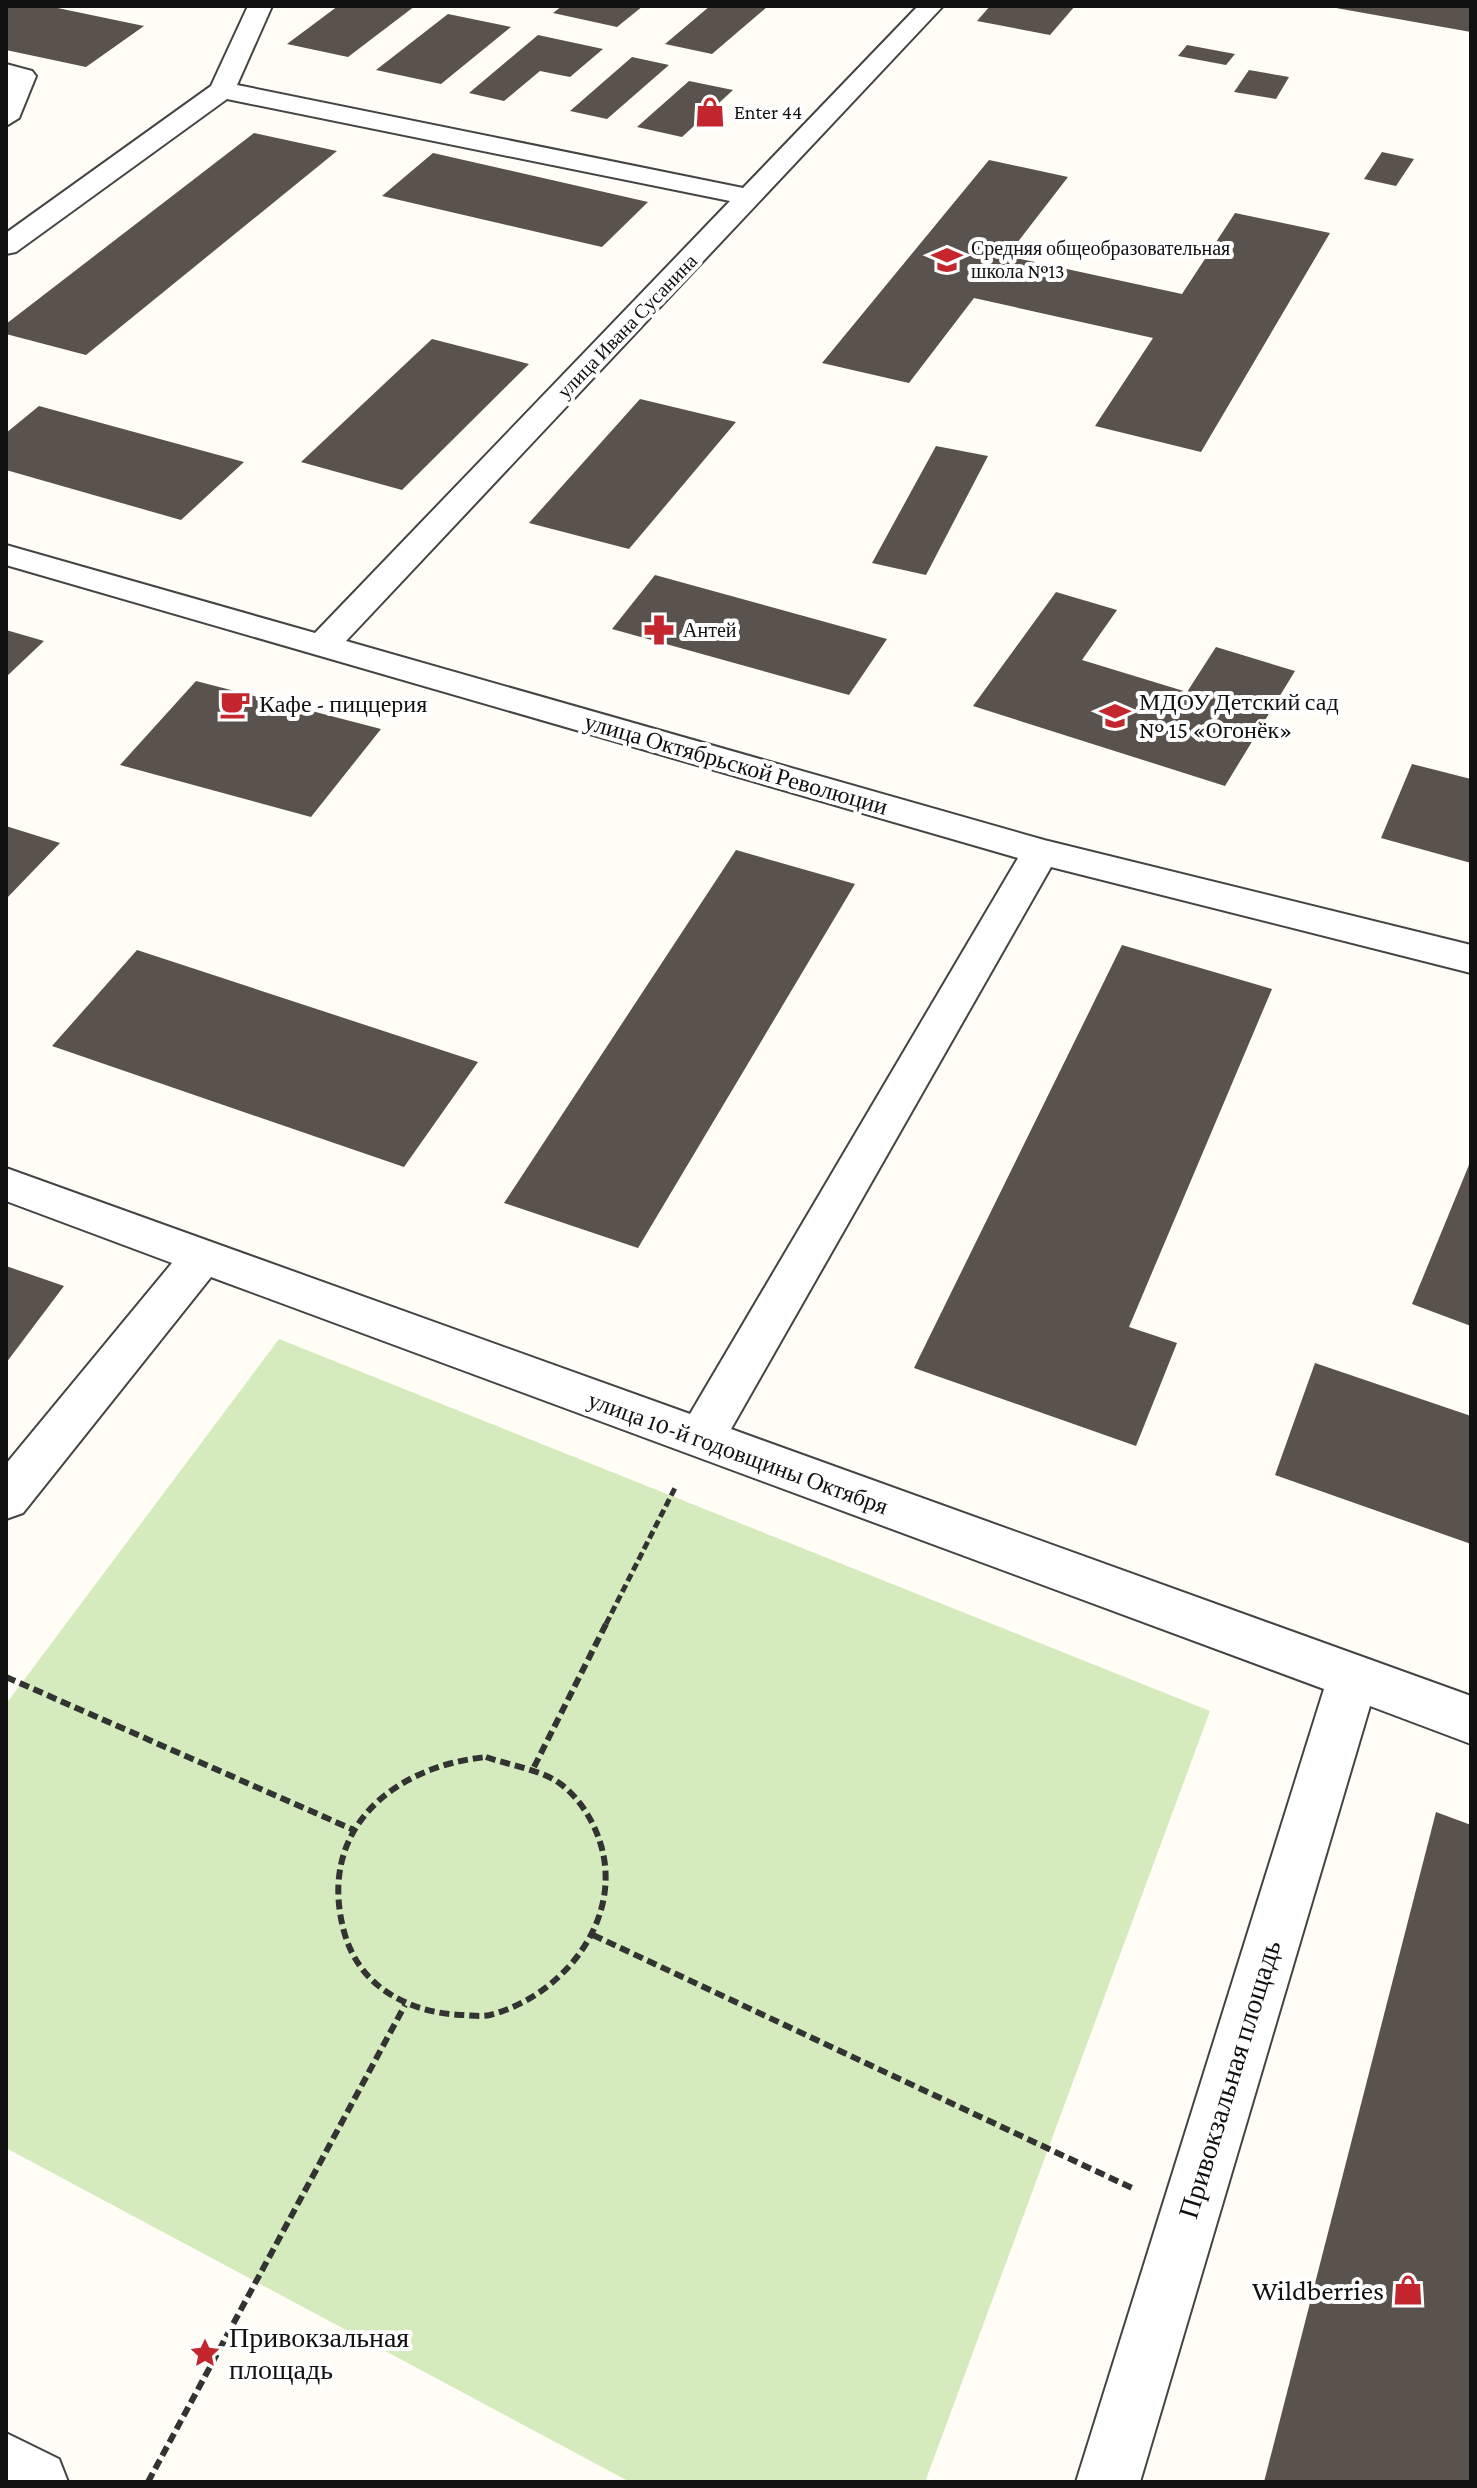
<svg xmlns="http://www.w3.org/2000/svg" width="1477" height="2488" font-family="'Crimson Pro',serif">
<style>
.green{fill:#d5ebbd}
.building{fill:#5a524d}
.lines{fill:none;stroke-linecap:round;stroke-linejoin:round}
.minor-casing{stroke:#444;stroke-width:4}
.path-far1{stroke:#333;stroke-width:5;stroke-dasharray:8 4;stroke-linecap:butt}
.path{stroke:#333;stroke-width:6;stroke-dasharray:10 5;stroke-linecap:butt}
.minor{fill:#fff;fill-rule:evenodd}
.labels{text-anchor:middle;stroke-width:8;stroke-linejoin:round;paint-order:stroke}
.far-poi-label{font-size:20px;fill:#111;stroke:#fff;text-anchor:start}
.far-street-label{font-size:20px;fill:#111;stroke:#fff}
.poi-label{font-size:24px;fill:#111;stroke:#fff;text-anchor:start}
.street-label{font-size:24px;fill:#111;stroke:#fff}
.near-street-label{font-size:28px;fill:#111;stroke:#fff}
.near-poi-label{font-size:28px;fill:#111;stroke:#fff;text-anchor:end}
</style>
<rect width="100%" height="100%" fill="#fffdf5"/>
<polygon class="green" points="279,1339 1210,1711 925,2482 630,2482 6,2148 6,1704"/>
<g class="building">
<polygon points="6,6 48,6 144,26 86,67 6,50"/>
<polygon points="338,6 415,6 348,57 287,44"/>
<polygon points="562,6 643,6 617,27 553,13"/>
<polygon points="710,6 767,7 712,54 665,44"/>
<polygon points="990,6 1075,6 1050,35 977,21"/>
<polygon points="1336,6 1471,6 1471,32 1336,8"/>
<polygon points="448,14 511,27 441,84 376,70"/>
<polygon points="538,35 603,49 570,77 540,71 504,101 469,93"/>
<polygon points="1187,45 1235,54 1226,65 1178,56"/>
<polygon points="632,57 669,65 607,119 570,111"/>
<polygon points="1249,70 1289,77 1276,99 1234,92"/>
<polygon points="689,81 733,90 682,137 637,127"/>
<polygon points="254,133 337,151 86,355 6,334 6,324"/>
<polygon points="1382,152 1414,159 1396,186 1364,179"/>
<polygon points="433,153 648,202 602,247 382,196"/>
<polygon points="989,160 1068,177 1007,256 1182,294 1235,213 1330,233 1201,452 1095,426 1153,338 974,298 909,383 822,363"/>
<polygon points="432,339 529,364 402,490 301,462"/>
<polygon points="640,399 736,422 629,549 529,523"/>
<polygon points="39,406 244,462 181,520 6,470 6,433"/>
<polygon points="936,446 988,456 926,575 872,563"/>
<polygon points="655,575 887,639 849,695 612,629"/>
<polygon points="1056,592 1117,610 1082,660 1187,692 1216,647 1295,671 1225,786 973,706"/>
<polygon points="6,630 44,641 6,677"/>
<polygon points="196,681 381,729 311,817 120,765"/>
<polygon points="1412,764 1471,779 1471,863 1381,838"/>
<polygon points="6,826 60,843 6,899"/>
<polygon points="736,850 855,884 638,1248 504,1203"/>
<polygon points="1122,945 1272,989 1129,1327 1177,1343 1136,1446 914,1368"/>
<polygon points="137,950 478,1062 404,1167 52,1046"/>
<polygon points="1471,1160 1471,1326 1412,1304"/>
<polygon points="6,1266 64,1286 6,1363"/>
<polygon points="1315,1363 1471,1416 1471,1544 1275,1475"/>
<polygon points="1436,1812 1471,1825 1471,2482 1264,2482"/>
</g>
<g class="lines">
<g class="minor-casing">
<g id="minor">
<polygon points="248,6 272,6 237,85 743,188 918,6 943,6 346,641 1044,840 1471,945 1471,973 1051,867 731,1429 1471,1696 1471,1744 1370,1706 1140,2482 1076,2482 1324,1689 211,1277 23,1513 6,1519 6,1464 172,1263 6,1201 6,1168 690,1414 1018,858 6,565 6,545 315,633 730,201 227,99 16,252 6,254 6,233 211,86"/>
<polygon points="6,64 32,71 36,76 19,118 6,126"/>
<polygon points="6,2433 59,2459 68,2482 6,2482"/>
</g>
</g>
<polyline class="path-far1" points="606,1624 676,1486"/>
<g class="path">
<polyline points="6,1677 354,1830"/>
<path d="M486,1757C506,1764 530,1768 549,1777C574,1789 592,1817 600,1842C625,1919 563,1996 490,2015C481,2017 470,2015 460,2015C409,2012 361,1988 345,1935C315,1832 390,1767 486,1757Z"/>
<polyline points="534,1767 607,1622"/>
<polyline points="593,1935 1132,2188"/>
<polyline points="148,2482 405,2005"/>
</g>
<use href="#minor" class="minor"/>
</g>
<defs>
<g id="shop-bare" transform="scale(2.4)"><path d="M-5-2.5h2.3a2.7 3.5 0 0 1 5.4 0H5L5.5 6h-11ZM-1.5-2.5h3a1.5 2.3 0 0 0-3 0Z" fill="#c4262e" stroke="#fff" stroke-width="2.5" paint-order="stroke"/></g>
<g id="school-bare" transform="scale(2.4)"><path d="M0-5L7-2L0 1L-7-2ZM-4 1L0 2.5L4 1V4Q0 6-4 4Z" fill="#c4262e" stroke="#fff" stroke-width="2.5" paint-order="stroke"/></g>
<g id="pharmacy-bare" transform="scale(2.4)"><path d="M-2-6h4v4h4v4h-4v4h-4v-4h-4v-4h4Z" fill="#c4262e" stroke="#fff" stroke-width="2.5" paint-order="stroke"/></g>
<g id="cafe-bare" transform="scale(2.4)"><path d="M-5.5-4.5H6V0H3Q3 3.5 0 3.5H-2.5Q-5.5 3.5-5.5 0ZM3-3.2v2h1.7v-2ZM-6 4.5H4V6H-6Z" fill="#c4262e" stroke="#fff" stroke-width="2.5" paint-order="stroke"/></g>
<g id="sight-bare" transform="scale(2.4)"><path d="M0-6L1.8-2.2L6-1.7L2.9 1.2L3.7 5.4L0 3.3L-3.7 5.4L-2.9 1.2L-6-1.7L-1.8-2.2Z" fill="#c4262e" stroke="#fff" stroke-width="2.5" paint-order="stroke"/></g>
</defs>
<g fill-rule="evenodd">
<use href="#shop-bare" x="710" y="112"/>
<use href="#school-bare" x="947" y="260"/>
<use href="#pharmacy-bare" x="659" y="630"/>
<use href="#cafe-bare" x="235" y="704"/>
<use href="#school-bare" x="1115" y="716"/>
<use href="#shop-bare" x="1408" y="2290"/>
<use href="#sight-bare" x="205" y="2353"/>
</g>
<g class="labels">
<g class="far-poi-label">
<text x="734" y="119">Enter 44</text>
<text x="971" y="255">Средняя общеобразовательная<tspan x="971" dy="23">школа №13</tspan></text>
<text x="683" y="637">Антей</text>
</g>
<g class="far-street-label">
<text transform="translate(627 326) rotate(-46)" y="7">улица Ивана Сусанина</text>
</g>
<g class="poi-label">
<text x="1139" y="710">МДОУ Детский сад<tspan x="1139" dy="28">№ 15 «Огонёк»</tspan></text>
<text x="259" y="712">Кафе - пиццерия</text>
</g>
<g class="street-label">
<text transform="translate(736 764) rotate(16)" y="8">улица Октябрьской Революции</text>
<text transform="translate(738 1453) rotate(20)" y="8">улица 10-й годовщины Октября</text>
</g>
<g class="near-street-label">
<text transform="translate(1229 2079) rotate(-73)" y="10">Привокзальная площадь</text>
</g>
<g class="near-poi-label">
<text x="1384" y="2300">Wildberries</text>
<text x="229" y="2347" text-anchor="start">Привокзальная<tspan x="229" dy="32">площадь</tspan></text>
</g>
</g>
<rect width="1477" height="2488" fill="none" stroke="#111111" stroke-width="16"/>
</svg>
